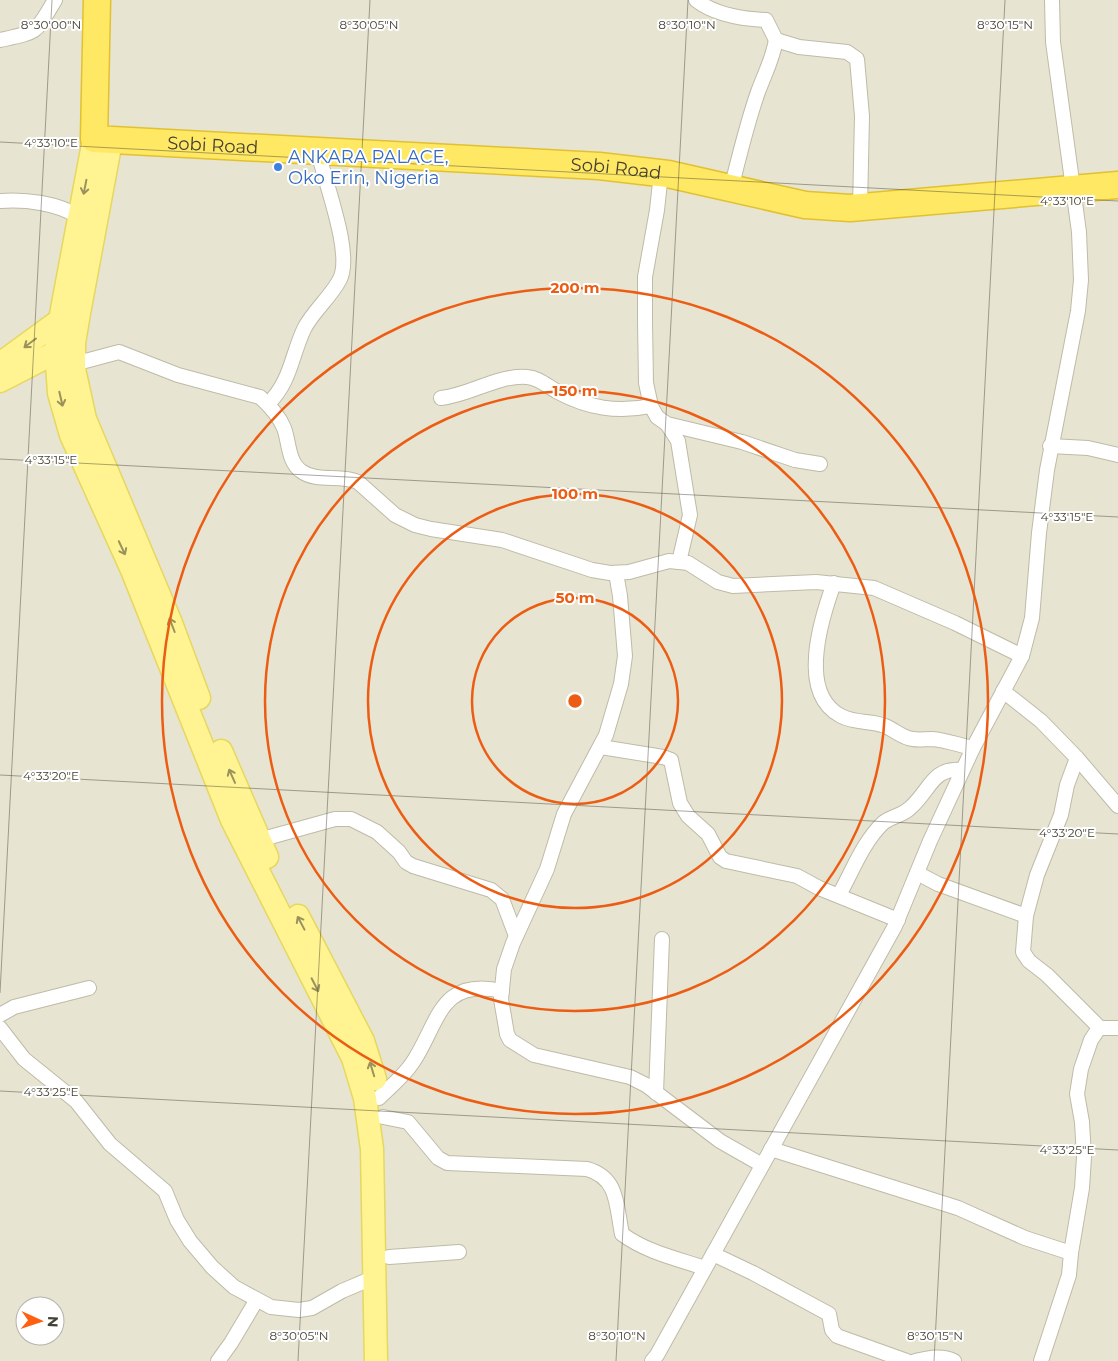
<svg xmlns="http://www.w3.org/2000/svg" width="1118" height="1361" font-family="Montserrat,sans-serif">
<style>
.residential{fill:#e7e4d2;fill-rule:evenodd}
.lines{fill:none;stroke-linecap:round;stroke-linejoin:round}
.street-casing{stroke:#bebba7;stroke-width:16}
.primary-casing{stroke:#e6d75f;stroke-width:25}
.highway-casing{stroke:#e1c130;stroke-width:29}
.street{stroke:#fff;stroke-width:14}
.primary{stroke:#fff491;stroke-width:22}
.highway{stroke:#ffe863;stroke-width:26}
.oneway{stroke:#99925e}
.ticks{fill:none;stroke:#454134;stroke-width:1;stroke-opacity:0.45}
.ring{fill:none;stroke:#ec5d13;stroke-width:2.5}
.shop-dot{fill:#3f7fe0;stroke:#fff;stroke-width:2}
.labels{text-anchor:middle;stroke-width:4;stroke-linejoin:round;paint-order:stroke}
.street-label{font-size:18px;fill:#454134;stroke:#fff}
.shop-label{font-size:18px;fill:#366cbe;stroke:#fff;text-anchor:start}
.ticks-label{font-size:12px;text-anchor:middle;fill:#454134;stroke:#fff;stroke-width:4;stroke-linejoin:round;paint-order:stroke}
.centre{fill:#ec5d13;stroke:#fff;stroke-width:2.5}
.ring-label{font-size:15px;text-anchor:middle;font-weight:bold;fill:#ec5d13;stroke:#fff;stroke-width:4;stroke-linejoin:round;paint-order:stroke}
</style>
<rect width="100%" height="100%" fill="#f3f1e4"/>
<path class="residential" d="M0,0H1118V1361H0ZM25,1306H55V1336H25Z"/>
<g class="lines">
<g class="street-casing">
<g id="street">
<path d="M696,0C715,15 743,19 766,20L776,40L799,47L847,52L857,59L862,116L860,208"/>
<path d="M0,40C41,31 34,34 55,0"/>
<polyline points="661,173 657,210 645,277 645,322 646,383 651,406 657,417 667,424 742,442 795,460 820,464"/>
<path d="M731,189C739,157 747,123 758,92C765,73 772,61 776,40"/>
<path d="M0,201C25,199 58,203 79,217"/>
<path d="M74,364L119,352L178,375L260,397C269,405 279,416 284,428C289,441 288,462 301,471C317,483 340,474 358,482L395,515L415,525L431,529L502,540L592,570L610,573L629,572L669,561L679,562L688,563L718,582L733,586L816,582L874,588L955,623L1022,656"/>
<path d="M441,398C471,395 496,375 527,377C539,378 547,386 558,392C588,408 617,413 651,406"/>
<path d="M268,404C291,381 291,357 304,329C313,311 331,297 340,279C353,253 324,180 318,151"/>
<polyline points="667,424 678,441 690,515 679,562"/>
<polyline points="1050,446 1088,448 1118,455"/>
<polyline points="616,573 620,596 625,656 621,684 606,735 564,814 547,869 513,943 504,969 501,999 507,1034 510,1040 534,1055 630,1077 646,1085 720,1141 762,1165"/>
<path d="M834,583C821,619 797,693 841,716C857,724 871,720 885,726C895,730 902,738 913,739C919,740 925,739 932,739C945,740 959,745 973,748"/>
<polyline points="1003,691 1041,721 1077,758 1118,806"/>
<polyline points="601,747 663,757 671,760 680,803 688,816 708,834 720,857 726,861 797,876 819,888 898,920"/>
<polyline points="1077,758 1067,785 1061,815 1037,875 1026,916 1023,952 1029,961 1047,975 1100,1028"/>
<polyline points="259,840 335,819 351,819 377,832 399,852 406,862 413,866 491,890 502,899 516,936"/>
<polyline points="917,873 938,884 1026,916"/>
<path d="M839,895C852,872 863,842 883,823C891,816 902,816 910,808C930,791 932,767 962,770"/>
<polyline points="0,1015 14,1007 89,988"/>
<polyline points="0,1028 24,1059 76,1101 110,1144 165,1191 177,1220 190,1241 212,1267 234,1287 271,1307 299,1310 312,1308 342,1291 375,1277"/>
<polyline points="656,1093 662,939"/>
<path d="M379,1098C391,1086 404,1076 413,1062C439,1023 439,977 502,991"/>
<path d="M383,1117L408,1122L438,1158L447,1163L587,1169C619,1178 616,1206 622,1234C646,1252 678,1259 705,1268"/>
<polyline points="771,1149 958,1208 1025,1238 1071,1253"/>
<polyline points="713,1254 753,1273 829,1314 832,1330 837,1336 907,1361"/>
<polyline points="389,1257 459,1252"/>
<polyline points="218,1361 231,1343 256,1301"/>
<polyline points="652,1361 657,1355 895,926 930,841 973,748 1022,656 1032,618 1039,533 1047,470 1078,311 1081,280 1079,232 1053,42 1052,0"/>
<path d="M915,1361C929,1358 941,1355 954,1361"/>
<polyline points="1041,1361 1069,1275 1071,1253 1082,1188 1084,1157 1082,1122 1077,1094 1081,1069 1091,1040 1097,1031 1100,1028 1118,1028"/>
</g>
</g>
<g class="primary-casing">
<g id="primary">
<polyline points="94,139 60,320 56,350 59,393 71,435 132,570 232,820 353,1058 365,1098 372,1149 376,1361"/>
<polyline points="111,141 79,313 74,343 74,369 85,419 171,623 199,698"/>
<polyline points="0,364 60,320 66,318"/>
<polyline points="0,381 68,346"/>
<polyline points="221,751 267,857"/>
<polyline points="298,916 363,1041 375,1079"/>
</g>
</g>
<g class="highway-casing">
<g id="highway">
<path id="s1" d="M97,0L94,139L599,166L668,174L805,205L850,208L1118,185"/>
</g>
</g>
<use href="#street" class="street"/>
<use href="#primary" class="primary"/>
<use href="#highway" class="highway"/>
</g>
<defs><path id="oneway-shaft" d="M-6 0H5M1.5-3L5.5 0L1.5 3" fill="none" stroke-width="1.6" stroke-linecap="round" stroke-linejoin="round" transform="scale(1.25)"/></defs>
<g class="oneway">
<use href="#oneway-shaft" transform="translate(85 187) rotate(101)"/>
<use href="#oneway-shaft" transform="translate(30 343) rotate(143)"/>
<use href="#oneway-shaft" transform="translate(61 399) rotate(77)"/>
<use href="#oneway-shaft" transform="translate(122 548) rotate(65)"/>
<use href="#oneway-shaft" transform="translate(172 625) rotate(-111)"/>
<use href="#oneway-shaft" transform="translate(232 776) rotate(-114)"/>
<use href="#oneway-shaft" transform="translate(301 923) rotate(-118)"/>
<use href="#oneway-shaft" transform="translate(315 985) rotate(63)"/>
<use href="#oneway-shaft" transform="translate(372 1069) rotate(-107)"/>
</g>
<path class="ticks" d="M0,142L1118,201M0,459L1118,517M0,775L1118,834M0,993L52,0M0,1091L1118,1150M298,1361L370,0M616,1361L688,0M934,1361L1005,0"/>
<g class="ring">
<circle cx="575" cy="701" r="103"/>
<circle cx="575" cy="701" r="207"/>
<circle cx="575" cy="701" r="310"/>
<circle cx="575" cy="701" r="413"/>
</g>
<circle class="shop-dot" cx="278" cy="167" r="5"/>
<g class="labels">
<g class="street-label">
<text dy="6" stroke="none"><textPath href="#s1" startOffset="258">Sobi Road</textPath></text>
<text dy="6" stroke="none"><textPath href="#s1" startOffset="662">Sobi Road</textPath></text>
</g>
<g class="shop-label">
<text x="288" y="163">ANKARA PALACE,<tspan x="288" dy="21">Oko Erin, Nigeria</tspan></text>
</g>
</g>
<g class="ticks-label">
<text x="51" y="29">8°30'00"N</text>
<text x="369" y="29">8°30'05"N</text>
<text x="687" y="29">8°30'10"N</text>
<text x="1005" y="29">8°30'15"N</text>
<text x="51" y="147">4°33'10"E</text>
<text x="1067" y="205">4°33'10"E</text>
<text x="51" y="464">4°33'15"E</text>
<text x="1067" y="521">4°33'15"E</text>
<text x="51" y="780">4°33'20"E</text>
<text x="1067" y="837">4°33'20"E</text>
<text x="51" y="1096">4°33'25"E</text>
<text x="1067" y="1154">4°33'25"E</text>
<text x="299" y="1340">8°30'05"N</text>
<text x="617" y="1340">8°30'10"N</text>
<text x="935" y="1340">8°30'15"N</text>
</g>
<circle cx="575" cy="701" r="8" class="centre"/>
<g class="ring-label">
<text x="575" y="293">200 m</text>
<text x="575" y="396">150 m</text>
<text x="575" y="499">100 m</text>
<text x="575" y="603">50 m</text>
</g>
<g transform="translate(40 1321) rotate(93)"><circle r="24" fill="#ffffff" stroke="#b5b3ae"/>
<path d="M0-4L9 19L0 12L-9 19Z" fill="#ff600f"/>
<text y="-8" font-size="14" font-weight="bold" text-anchor="middle" fill="#454134">N</text>
</g>
</svg>
